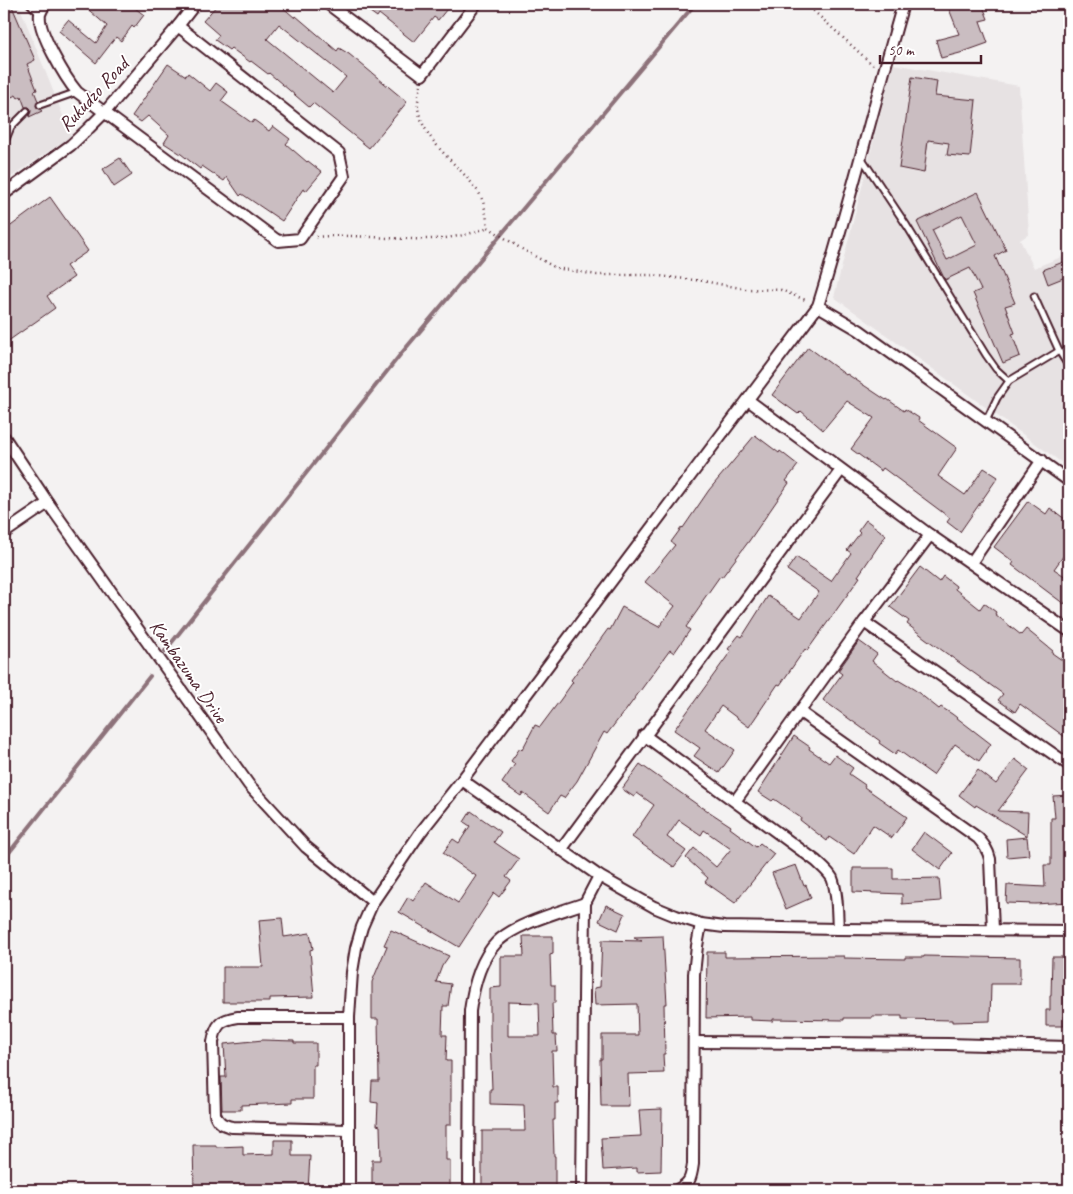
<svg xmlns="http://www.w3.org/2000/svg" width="1073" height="1194" font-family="Caveat,sans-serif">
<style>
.built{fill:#e7e2e3}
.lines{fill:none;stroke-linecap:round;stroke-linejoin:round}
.stream{stroke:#8d727a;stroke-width:4}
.building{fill:#cabdc1;stroke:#4a1f2b;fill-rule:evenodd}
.service-casing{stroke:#4a1f2b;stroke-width:9}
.minor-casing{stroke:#4a1f2b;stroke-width:14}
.path{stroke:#4a1f2b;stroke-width:2.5;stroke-dasharray:1 4;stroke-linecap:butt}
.service{stroke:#fff;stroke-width:5}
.minor{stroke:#fff;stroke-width:10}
.labels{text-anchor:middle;stroke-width:4;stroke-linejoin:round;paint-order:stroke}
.street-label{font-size:20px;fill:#4a1f2b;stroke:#fff}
</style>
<rect width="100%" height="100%" fill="#f4f2f2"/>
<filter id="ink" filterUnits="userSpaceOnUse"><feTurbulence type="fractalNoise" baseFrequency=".02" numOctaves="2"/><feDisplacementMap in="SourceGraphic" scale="10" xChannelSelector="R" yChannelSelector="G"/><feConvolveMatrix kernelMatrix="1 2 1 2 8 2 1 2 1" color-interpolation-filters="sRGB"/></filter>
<g filter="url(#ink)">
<g class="built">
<polygon points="4,4 17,4 19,5 71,136 4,182"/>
<polygon points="893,64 1019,86 1029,234 1020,240 1034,268 1069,254 1069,468 834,297"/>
</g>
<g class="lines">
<g class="stream">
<polyline points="165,651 400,355 695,4"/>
<polyline points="4,859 150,676"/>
</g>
</g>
<g class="building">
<polygon points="4,4 11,4 35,60 27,64 37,90 34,91 38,101 36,106 42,111 29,117 31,109 29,107 25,107 21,96 18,98 16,95 7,99 4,89"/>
<polygon points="82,4 130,4 144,15 134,28 132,26 121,41 116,37 96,63 59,31 68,20 96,43 107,26"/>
<path d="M218,4H279L295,18L296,16L337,51L339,48L349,54L407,102L369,148L313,103L309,107L269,73L268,74L251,61L250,62L231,48L229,50L215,40L219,35L203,21ZM279,24L346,77L333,93L267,39Z"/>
<polygon points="359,4 451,4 438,20 434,17 414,42 379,14 377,17"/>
<polygon points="947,4 982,4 988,19 980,21 988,43 960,53 941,58 936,40 959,34"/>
<polygon points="168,64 186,76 188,73 210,91 216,83 228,92 221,101 252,123 254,120 269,131 273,126 290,139 286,144 307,162 308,161 322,172 306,191 303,189 282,221 242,194 240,196 227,177 224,181 202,166 200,169 181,154 164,143 169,135 148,116 141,122 132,116"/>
<polygon points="912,77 937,81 935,96 976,100 970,157 947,155 949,143 928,140 924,173 899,168"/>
<polygon points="120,158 132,175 114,187 103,169"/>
<path d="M978,192L1006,250L995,256L1015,303L1005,306L1015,333L1012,334L1020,356L1003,363L973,293L981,290L970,268L945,280L917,222ZM962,215L977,245L947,260L932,230Z"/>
<polygon points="50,197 88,251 66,266 74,277 47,296 55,308 4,344 4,231"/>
<polygon points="1063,262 1068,276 1048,284 1043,270"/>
<polygon points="808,347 846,375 847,374 886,400 887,399 904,411 905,409 919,418 918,420 957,448 938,476 965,495 984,468 998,477 960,532 947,522 950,518 934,506 883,468 881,471 851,449 874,418 847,401 823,430 801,411 798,414 772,395"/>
<polygon points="755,435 779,453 780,451 798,465 786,481 789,483 749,541 722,577 720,576 701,603 702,604 686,627 690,630 674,653 670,650 624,713 623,713 607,734 604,732 577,781 564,798 560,796 549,812 523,793 521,796 502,783 515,764 511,761 520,748 522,750 535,725 540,727 561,699 573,682 571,680 608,629 610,630 622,607 659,627 675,606 645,582 675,545 671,542 682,527 683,528 709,490"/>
<polygon points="1028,501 1046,514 1050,508 1069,522 1069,548 1054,569 1069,579 1069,597 1064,604 1012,565 1014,562 994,547"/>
<polygon points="866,520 886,535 858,576 860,577 807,651 805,649 780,685 778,684 749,727 721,706 705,729 735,750 719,773 694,756 700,748 674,730 731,651 728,649 739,635 742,637 768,596 801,618 819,592 787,570 796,557 831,581 851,553 847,550 860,533 858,531"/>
<polygon points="920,567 939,582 943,576 956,586 955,589 980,609 984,603 996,612 995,614 1021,635 1026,629 1053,651 1052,653 1069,665 1069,740 1020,704 1015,712 998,700 1003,694 925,638 907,624 909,621 890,607"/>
<polygon points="859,641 877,654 872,661 897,681 898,680 915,690 939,709 941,707 952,714 991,744 979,761 955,744 933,775 898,750 895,754 879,743 880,741 823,700 842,674 838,671"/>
<polygon points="794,736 810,747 809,749 829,763 835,755 853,768 849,774 865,785 864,787 907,817 892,838 873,825 854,854 829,837 827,841 800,820 801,818 774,799 772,801 758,792"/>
<polygon points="1015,759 1029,770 998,811 1028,812 1027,836 976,805 975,807 959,795 978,770 996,784"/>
<polygon points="640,764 702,808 702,807 731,826 730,828 756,847 760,843 774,854 735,903 705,882 708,878 686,858 694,848 716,867 731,849 704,830 701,835 679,820 667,837 686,851 674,867 632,837 654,805 637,793 634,797 622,789"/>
<polygon points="1069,795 1069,902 1035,904 1006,903 1007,885 1045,887 1044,865 1051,865 1051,818 1055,818 1053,796"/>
<polygon points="471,811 501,832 494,842 519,859 506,877 511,881 499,897 494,893 459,947 399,912 408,897 413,901 426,882 458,903 476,876 443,853 453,839 459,843 470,826 464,822"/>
<polygon points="924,832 952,853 940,870 912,849"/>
<polygon points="1027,837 1029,855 1007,857 1006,839"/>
<polygon points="796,865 804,886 806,885 811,898 786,909 772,873"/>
<polygon points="853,868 893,868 893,879 939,878 941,901 902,904 902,894 853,892"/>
<polygon points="606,905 625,914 618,930 599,921"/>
<polygon points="282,918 284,937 310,933 313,949 310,950 314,997 270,998 270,1002 223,1002 223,967 263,967 259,920"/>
<polygon points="391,930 449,956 442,966 436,982 451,984 448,1006 443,1006 442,1035 447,1035 446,1061 451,1061 451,1125 446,1125 446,1160 450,1160 450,1190 372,1190 372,1160 381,1160 380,1126 377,1125 378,1103 371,1102 372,1081 379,1081 378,1019 372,1019 372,982 387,946 384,945"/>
<path d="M523,936H553V954L550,955L551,985H555V1003H552L553,1035H556L557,1051H552L553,1087H558V1103H555V1120H553L554,1156H555V1190H482V1131H525L524,1105L490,1104V1089H492L490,1037V988L501,987V956H524ZM508,1002L539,1003L540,1036H508Z"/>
<polygon points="663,936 667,1004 664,1004 665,1054 663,1054 664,1073 628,1074 629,1106 601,1106 600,1059 602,1059 602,1035 638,1035 637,1004 595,1005 594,988 600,987 602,940 642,941 634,937"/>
<polygon points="707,952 725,952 725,957 844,956 844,958 905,959 905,957 924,957 924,956 1020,958 1020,984 991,984 990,1021 952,1022 952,1020 902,1019 902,1016 872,1016 872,1018 844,1018 844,1020 773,1019 773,1021 750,1020 750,1017 706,1018"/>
<polygon points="1052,957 1069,957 1069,984 1065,984 1064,1026 1046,1026 1046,1010 1050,1010 1050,996 1051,996"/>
<polygon points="263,1040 294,1041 294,1043 316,1043 316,1065 313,1065 313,1099 292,1099 292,1103 241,1105 241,1110 222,1110 221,1077 226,1077 224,1044"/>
<polygon points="662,1109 661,1171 637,1172 637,1168 603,1170 601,1138 641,1136 639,1110"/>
<polygon points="274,1140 292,1140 292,1156 310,1156 308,1190 194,1190 193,1145 216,1145 216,1147 243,1146 243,1155 274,1154"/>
</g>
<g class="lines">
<g class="service-casing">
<g id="service">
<polyline points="30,4 40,14"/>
<polyline points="40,105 77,92"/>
<polyline points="4,144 11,127 27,111"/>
<polyline points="861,157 907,226 986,355 996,369 1009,381 997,398 986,421"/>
<polyline points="1034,296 1059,351 1069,367"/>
<polyline points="1009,381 1059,351"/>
</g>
</g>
<g class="minor-casing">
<g id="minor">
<path d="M46,4C44,6 41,11 40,14C37,31 66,79 77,92L278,241L300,239L344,176L339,153L178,26"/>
<polyline points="328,4 422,75 476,4"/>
<polyline points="4,194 71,145 89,128 105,112 178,26 195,4"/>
<polyline points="818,306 859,330 1069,481"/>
<polyline points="748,400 930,535 1069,631"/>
<polyline points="4,437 48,503 249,785 306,847 373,902"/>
<polyline points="4,533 48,503"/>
<polyline points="971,563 1042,460"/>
<polyline points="864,622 1069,765"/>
<path d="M800,712L978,838C984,845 988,850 990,859L993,930"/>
<path d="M644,735L816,861C821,866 828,871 832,878C838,893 837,914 838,929"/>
<polyline points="462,780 599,876 654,907 676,916 701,924 724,927 838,929 1069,931"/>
<polyline points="736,800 864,622 930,535"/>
<polyline points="561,850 841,470"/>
<path d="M349,1017H238C220,1020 216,1024 213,1042L215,1114C218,1123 223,1125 232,1127L349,1130"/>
<polyline points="694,1042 948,1044 1069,1047"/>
<path d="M349,1190V1017L352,972L356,948L362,927L373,902L420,833L462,780L818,306C849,206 874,104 903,4"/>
<path d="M469,1190L470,1011C473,988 479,961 496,943C514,924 560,912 585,903"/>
<polyline points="582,1190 585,903 599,876"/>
<path d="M677,1190C690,1183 691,1179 693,1164L694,974L697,946L701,924"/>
</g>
</g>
<g class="path">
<polyline points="806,4 873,65"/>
<path d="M421,85C420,92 417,101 418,108C424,144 460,164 479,193C485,203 486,215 488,227L520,248L556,268L597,275H651L703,281L746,289L781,290L808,301"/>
<path d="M316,237C372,231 434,251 488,227"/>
</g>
<use href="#service" class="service"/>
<use href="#minor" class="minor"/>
</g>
</g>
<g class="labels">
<g class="street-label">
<text transform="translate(93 94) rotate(-47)" y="7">Rukudzo Road</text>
<text transform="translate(189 671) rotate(55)" y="7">Kambazuma Drive</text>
</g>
</g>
<rect width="1073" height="1194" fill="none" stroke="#fff" stroke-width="20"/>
<rect x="10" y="10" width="1053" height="1174" fill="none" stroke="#4a1f2b" stroke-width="2" filter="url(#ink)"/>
<path d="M880 55v8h101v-8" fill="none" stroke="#4a1f2b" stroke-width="2.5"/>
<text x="888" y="55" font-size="15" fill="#4a1f2b" stroke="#ffffff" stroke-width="4" paint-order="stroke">50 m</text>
</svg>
